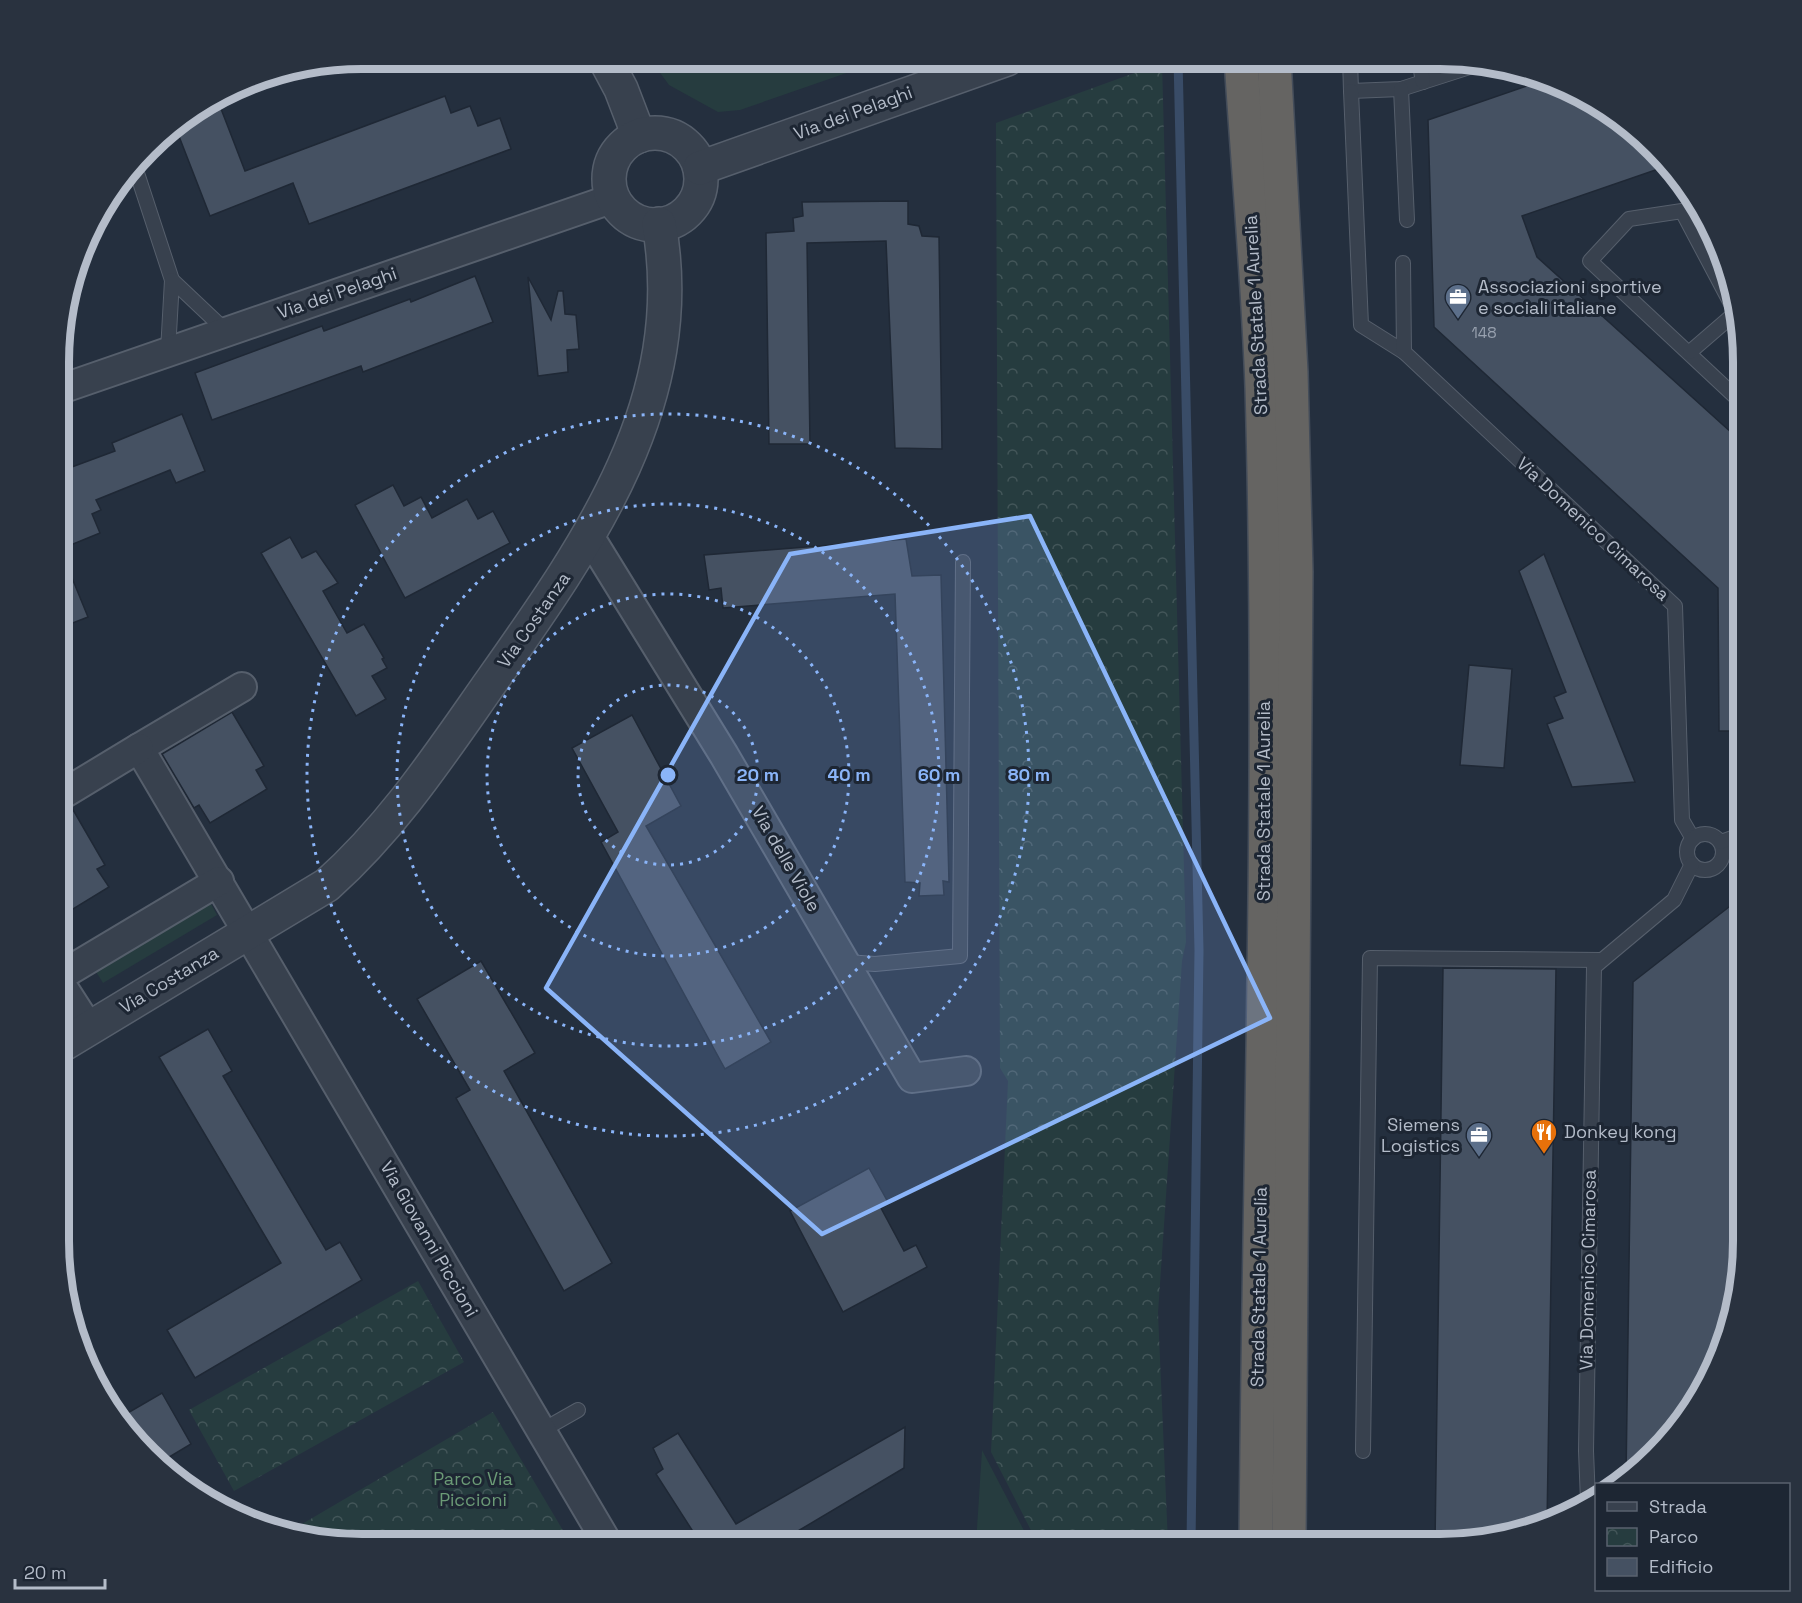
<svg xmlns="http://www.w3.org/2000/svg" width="1802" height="1603" font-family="'Space Grotesk',sans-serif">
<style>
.grass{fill:#263c3f}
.park{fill:url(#park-crowns)}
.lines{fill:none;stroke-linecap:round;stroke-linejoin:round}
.stream{stroke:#394c67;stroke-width:9}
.building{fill:#455162;stroke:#1f2835;stroke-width:1.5}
.service-casing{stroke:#565f6c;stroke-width:16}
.minor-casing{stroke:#565f6c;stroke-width:32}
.tertiary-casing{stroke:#565f6c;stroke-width:36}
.trunk-casing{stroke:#434c59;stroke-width:36}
.service{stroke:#38414e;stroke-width:14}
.minor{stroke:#38414e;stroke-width:28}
.tertiary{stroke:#38414e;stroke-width:33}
.trunk{stroke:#656462;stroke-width:33}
.marked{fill:#8ab4f8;fill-opacity:0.2;stroke:#8ab4f8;stroke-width:4.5;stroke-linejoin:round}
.ring{fill:none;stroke:#8ab4f8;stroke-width:3;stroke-dasharray:3 6}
.labels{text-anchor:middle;stroke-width:6;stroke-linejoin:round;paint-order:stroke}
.number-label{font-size:15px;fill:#98a1af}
.street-label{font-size:18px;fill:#b4bcc9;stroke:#1d2633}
.poi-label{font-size:18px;fill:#b4bcc9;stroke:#1d2633;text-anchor:start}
.park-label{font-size:18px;fill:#6b9a76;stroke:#1d2633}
.rim{fill:none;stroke:#b4bcc9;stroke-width:8}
.centre{fill:#8ab4f8;stroke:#1d2633;stroke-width:3}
.ring-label{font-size:18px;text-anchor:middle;font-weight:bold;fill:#8ab4f8;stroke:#1d2633;stroke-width:6;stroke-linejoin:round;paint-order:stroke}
</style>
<defs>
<pattern id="park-crowns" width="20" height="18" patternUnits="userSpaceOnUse" patternTransform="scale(1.5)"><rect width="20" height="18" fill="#263c3f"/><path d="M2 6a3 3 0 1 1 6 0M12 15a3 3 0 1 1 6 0" fill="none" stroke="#435659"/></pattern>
</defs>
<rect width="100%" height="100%" fill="#242f3e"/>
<g class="grass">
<polygon points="650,59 887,59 740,110 718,112 669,85"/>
<polygon points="210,902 217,915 103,983 95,970"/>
<polygon points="982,1450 1031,1544 976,1544"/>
</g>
<g class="park">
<polygon points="1162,63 1186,942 1182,961 1158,1313 1168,1544 1038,1544 991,1452 1008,1081 1000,1068 996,123"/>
<polygon points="418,1281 464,1362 234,1491 189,1410"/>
<polygon points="493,1412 571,1544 362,1544 285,1534"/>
</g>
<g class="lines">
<polyline class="stream" points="1178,59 1199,950 1191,1544"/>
</g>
<g class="building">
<polygon points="1541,81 1575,90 1670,165 1522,216 1537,257 1743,443 1743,731 1719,731 1718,588 1434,327 1428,120"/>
<polygon points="445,96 451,113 470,106 478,126 500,118 511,149 309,224 293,183 210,216 175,126 218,101 245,171"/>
<polygon points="908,201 908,224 919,226 922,236 939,237 942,449 895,448 886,241 807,243 810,444 769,444 766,233 794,231 793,218 803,216 802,202"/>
<polygon points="475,276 493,322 363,372 361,366 212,420 195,373 322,326 324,331 410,299 411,302"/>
<polygon points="528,277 551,320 558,291 563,291 565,314 576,315 579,349 567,350 568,372 538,376"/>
<polygon points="182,414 205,471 176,483 170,470 96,500 101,510 92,514 100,533 61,549 61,471 115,451 112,443"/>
<polygon points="393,485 404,506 421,497 432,518 467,499 478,519 493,511 510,543 405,598 355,505"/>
<polygon points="290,537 302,558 316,551 338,583 323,591 347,633 364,624 384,658 382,659 387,668 372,676 386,699 356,716 261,553"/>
<polygon points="906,539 912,576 941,575 949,882 943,881 944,895 919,896 920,883 905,882 895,594 723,608 721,588 709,590 704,555"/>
<polygon points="61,551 88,617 60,628 61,576"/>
<polygon points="1544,554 1635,782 1572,787 1547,724 1563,718 1554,697 1566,692 1519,571"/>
<polygon points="1469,665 1512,669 1504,768 1460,765"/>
<polygon points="232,712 264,766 256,770 267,789 210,823 199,805 194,808 162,754"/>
<polygon points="632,715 681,806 646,826 771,1042 725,1069 601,842 618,832 572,748"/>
<polygon points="72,808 105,865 97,869 109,887 60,917 60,810"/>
<polygon points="1743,896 1743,1070 1735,1070 1730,1287 1739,1287 1738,1301 1712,1375 1640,1469 1626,1478 1633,982"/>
<polygon points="481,961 535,1053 504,1071 612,1263 564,1291 456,1098 470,1090 417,999"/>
<polygon points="1443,968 1556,969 1547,1524 1460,1544 1435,1544"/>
<polygon points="208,1029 232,1071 223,1076 326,1250 340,1242 362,1280 195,1378 167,1330 281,1263 159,1057"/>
<polygon points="869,1168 889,1204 881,1208 904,1251 916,1245 927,1267 843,1312 790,1211"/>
<polygon points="162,1393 191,1444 161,1462 134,1441 119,1418"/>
<polygon points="905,1427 904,1468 776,1544 701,1544 656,1474 663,1469 653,1448 678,1433 736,1524"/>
</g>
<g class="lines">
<g class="service-casing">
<g id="service">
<polyline points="1350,59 1351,91 1401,89 1479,64"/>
<polyline points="1419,59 1423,82"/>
<polyline points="1401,89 1407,220"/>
<polyline points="1351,91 1361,325 1404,352"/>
<polyline points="135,167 172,280"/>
<polyline points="1403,263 1404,352 1675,606 1682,820 1693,839"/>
<polyline points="1736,313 1682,211 1629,219 1590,261 1743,404"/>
<polyline points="168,351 172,280 226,331"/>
<polyline points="1690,352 1734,314"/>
<circle cx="1705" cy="852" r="18"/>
<polyline points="1721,842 1743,834"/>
<polyline points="846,962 875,964 960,956 963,562"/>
<polyline points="541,1431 578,1410"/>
<polyline points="1363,1451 1370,958 1600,960"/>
<polyline points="1588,1501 1586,1451 1594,967 1674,900 1692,864"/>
</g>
</g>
<g class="minor-casing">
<g id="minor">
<polyline points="61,389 614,198"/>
<polyline points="589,536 724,755 912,1078 966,1071"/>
<polyline points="242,687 139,748 608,1544"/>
<polyline points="63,794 139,748"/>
<polyline points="60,976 219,881"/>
<polyline points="60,983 89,1028"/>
</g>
</g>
<g class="tertiary-casing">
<g id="tertiary">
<polyline points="605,59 621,89 639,136"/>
<circle cx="655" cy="179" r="46"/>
<polyline points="700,168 1007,59"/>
<path d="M60,1046L327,885C391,828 437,759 486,689C584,550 691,404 659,224"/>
</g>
</g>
<g class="trunk-casing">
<g id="trunk">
<path d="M1241,59C1248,168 1258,278 1262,387C1273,772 1259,1159 1256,1544"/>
<polyline points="1274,59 1291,372 1296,572 1289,1544"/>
</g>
</g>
<use href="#service" class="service"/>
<use href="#minor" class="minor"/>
<use href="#tertiary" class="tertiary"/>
<use href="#trunk" class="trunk"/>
</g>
<path class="marked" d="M1030,516L1270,1018L822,1234L546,988L790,554Z"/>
<g class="ring">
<circle cx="668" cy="775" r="90"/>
<circle cx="668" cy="775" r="181"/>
<circle cx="668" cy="775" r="271"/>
<circle cx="668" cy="775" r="361"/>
</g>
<defs>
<g id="office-pin" transform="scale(1.35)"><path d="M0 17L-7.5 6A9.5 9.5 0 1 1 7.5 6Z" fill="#5c6f8a" stroke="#1d2633"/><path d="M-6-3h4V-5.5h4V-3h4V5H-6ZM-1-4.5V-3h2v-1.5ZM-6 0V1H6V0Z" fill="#fff"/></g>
<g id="restaurant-pin" transform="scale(1.35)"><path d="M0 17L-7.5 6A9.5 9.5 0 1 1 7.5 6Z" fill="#e8710a" stroke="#1d2633"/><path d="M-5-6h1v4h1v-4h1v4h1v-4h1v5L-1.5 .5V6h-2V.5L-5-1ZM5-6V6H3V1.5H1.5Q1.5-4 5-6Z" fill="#fff"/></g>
</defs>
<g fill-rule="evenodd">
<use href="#office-pin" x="1458" y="297"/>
<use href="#restaurant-pin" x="1544" y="1132"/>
<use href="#office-pin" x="1479" y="1135"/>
</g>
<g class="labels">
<g class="number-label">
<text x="1484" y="338">148</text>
</g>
<g class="street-label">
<text transform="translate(853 113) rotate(-20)" y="6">Via dei Pelaghi</text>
<text transform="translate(337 293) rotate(-19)" y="6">Via dei Pelaghi</text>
<text transform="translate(1256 315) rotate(-93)" y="6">Strada Statale 1 Aurelia</text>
<text transform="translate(1593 529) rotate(43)" y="6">Via Domenico Cimarosa</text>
<text transform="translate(534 620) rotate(-55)" y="6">Via Costanza</text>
<text transform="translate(1264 801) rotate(-90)" y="6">Strada Statale 1 Aurelia</text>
<text transform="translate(786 859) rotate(60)" y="6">Via delle Viole</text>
<text transform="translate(169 980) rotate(-31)" y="6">Via Costanza</text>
<text transform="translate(429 1239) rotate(60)" y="6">Via Giovanni Piccioni</text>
<text transform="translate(1588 1270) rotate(-89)" y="6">Via Domenico Cimarosa</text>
<text transform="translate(1259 1287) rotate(-89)" y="6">Strada Statale 1 Aurelia</text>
</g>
<g class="poi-label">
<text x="1478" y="293">Associazioni sportive<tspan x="1478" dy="21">e sociali italiane</tspan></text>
<text x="1460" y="1131" text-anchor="end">Siemens<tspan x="1460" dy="21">Logistics</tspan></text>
<text x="1564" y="1138">Donkey kong</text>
</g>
<g class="park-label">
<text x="473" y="1485">Parco Via<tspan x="473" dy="21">Piccioni</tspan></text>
</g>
</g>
<path d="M0 0H1802V1603H0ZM362 69H1440A293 293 0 0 1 1733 362V1241A293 293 0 0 1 1440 1534H362A293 293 0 0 1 69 1241V362A293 293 0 0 1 362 69Z" fill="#29323f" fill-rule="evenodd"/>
<path class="rim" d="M362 69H1440A293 293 0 0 1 1733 362V1241A293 293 0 0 1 1440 1534H362A293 293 0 0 1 69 1241V362A293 293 0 0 1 362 69Z"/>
<circle cx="668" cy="775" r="9" class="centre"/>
<g class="ring-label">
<text x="758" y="781">20 m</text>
<text x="849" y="781">40 m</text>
<text x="939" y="781">60 m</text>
<text x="1029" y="781">80 m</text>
</g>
<rect x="1595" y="1483" width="195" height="108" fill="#1d2633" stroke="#59626f" stroke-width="1.5"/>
<rect x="1607" y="1502" width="30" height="9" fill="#38414e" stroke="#59626f" stroke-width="1.5"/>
<text x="1649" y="1513" font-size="18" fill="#b4bcc9">Strada</text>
<rect x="1607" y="1528" width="30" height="18" fill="url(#park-crowns)" stroke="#59626f" stroke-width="1.5"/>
<text x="1649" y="1543" font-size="18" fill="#b4bcc9">Parco</text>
<rect x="1607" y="1558" width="30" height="18" fill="#455162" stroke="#59626f" stroke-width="1.5"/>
<text x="1649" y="1573" font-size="18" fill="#b4bcc9">Edificio</text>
<path d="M15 1579v9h90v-9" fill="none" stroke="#b4bcc9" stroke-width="3"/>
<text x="24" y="1579" font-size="18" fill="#b4bcc9" stroke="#1d2633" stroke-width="4.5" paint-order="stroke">20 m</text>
</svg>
